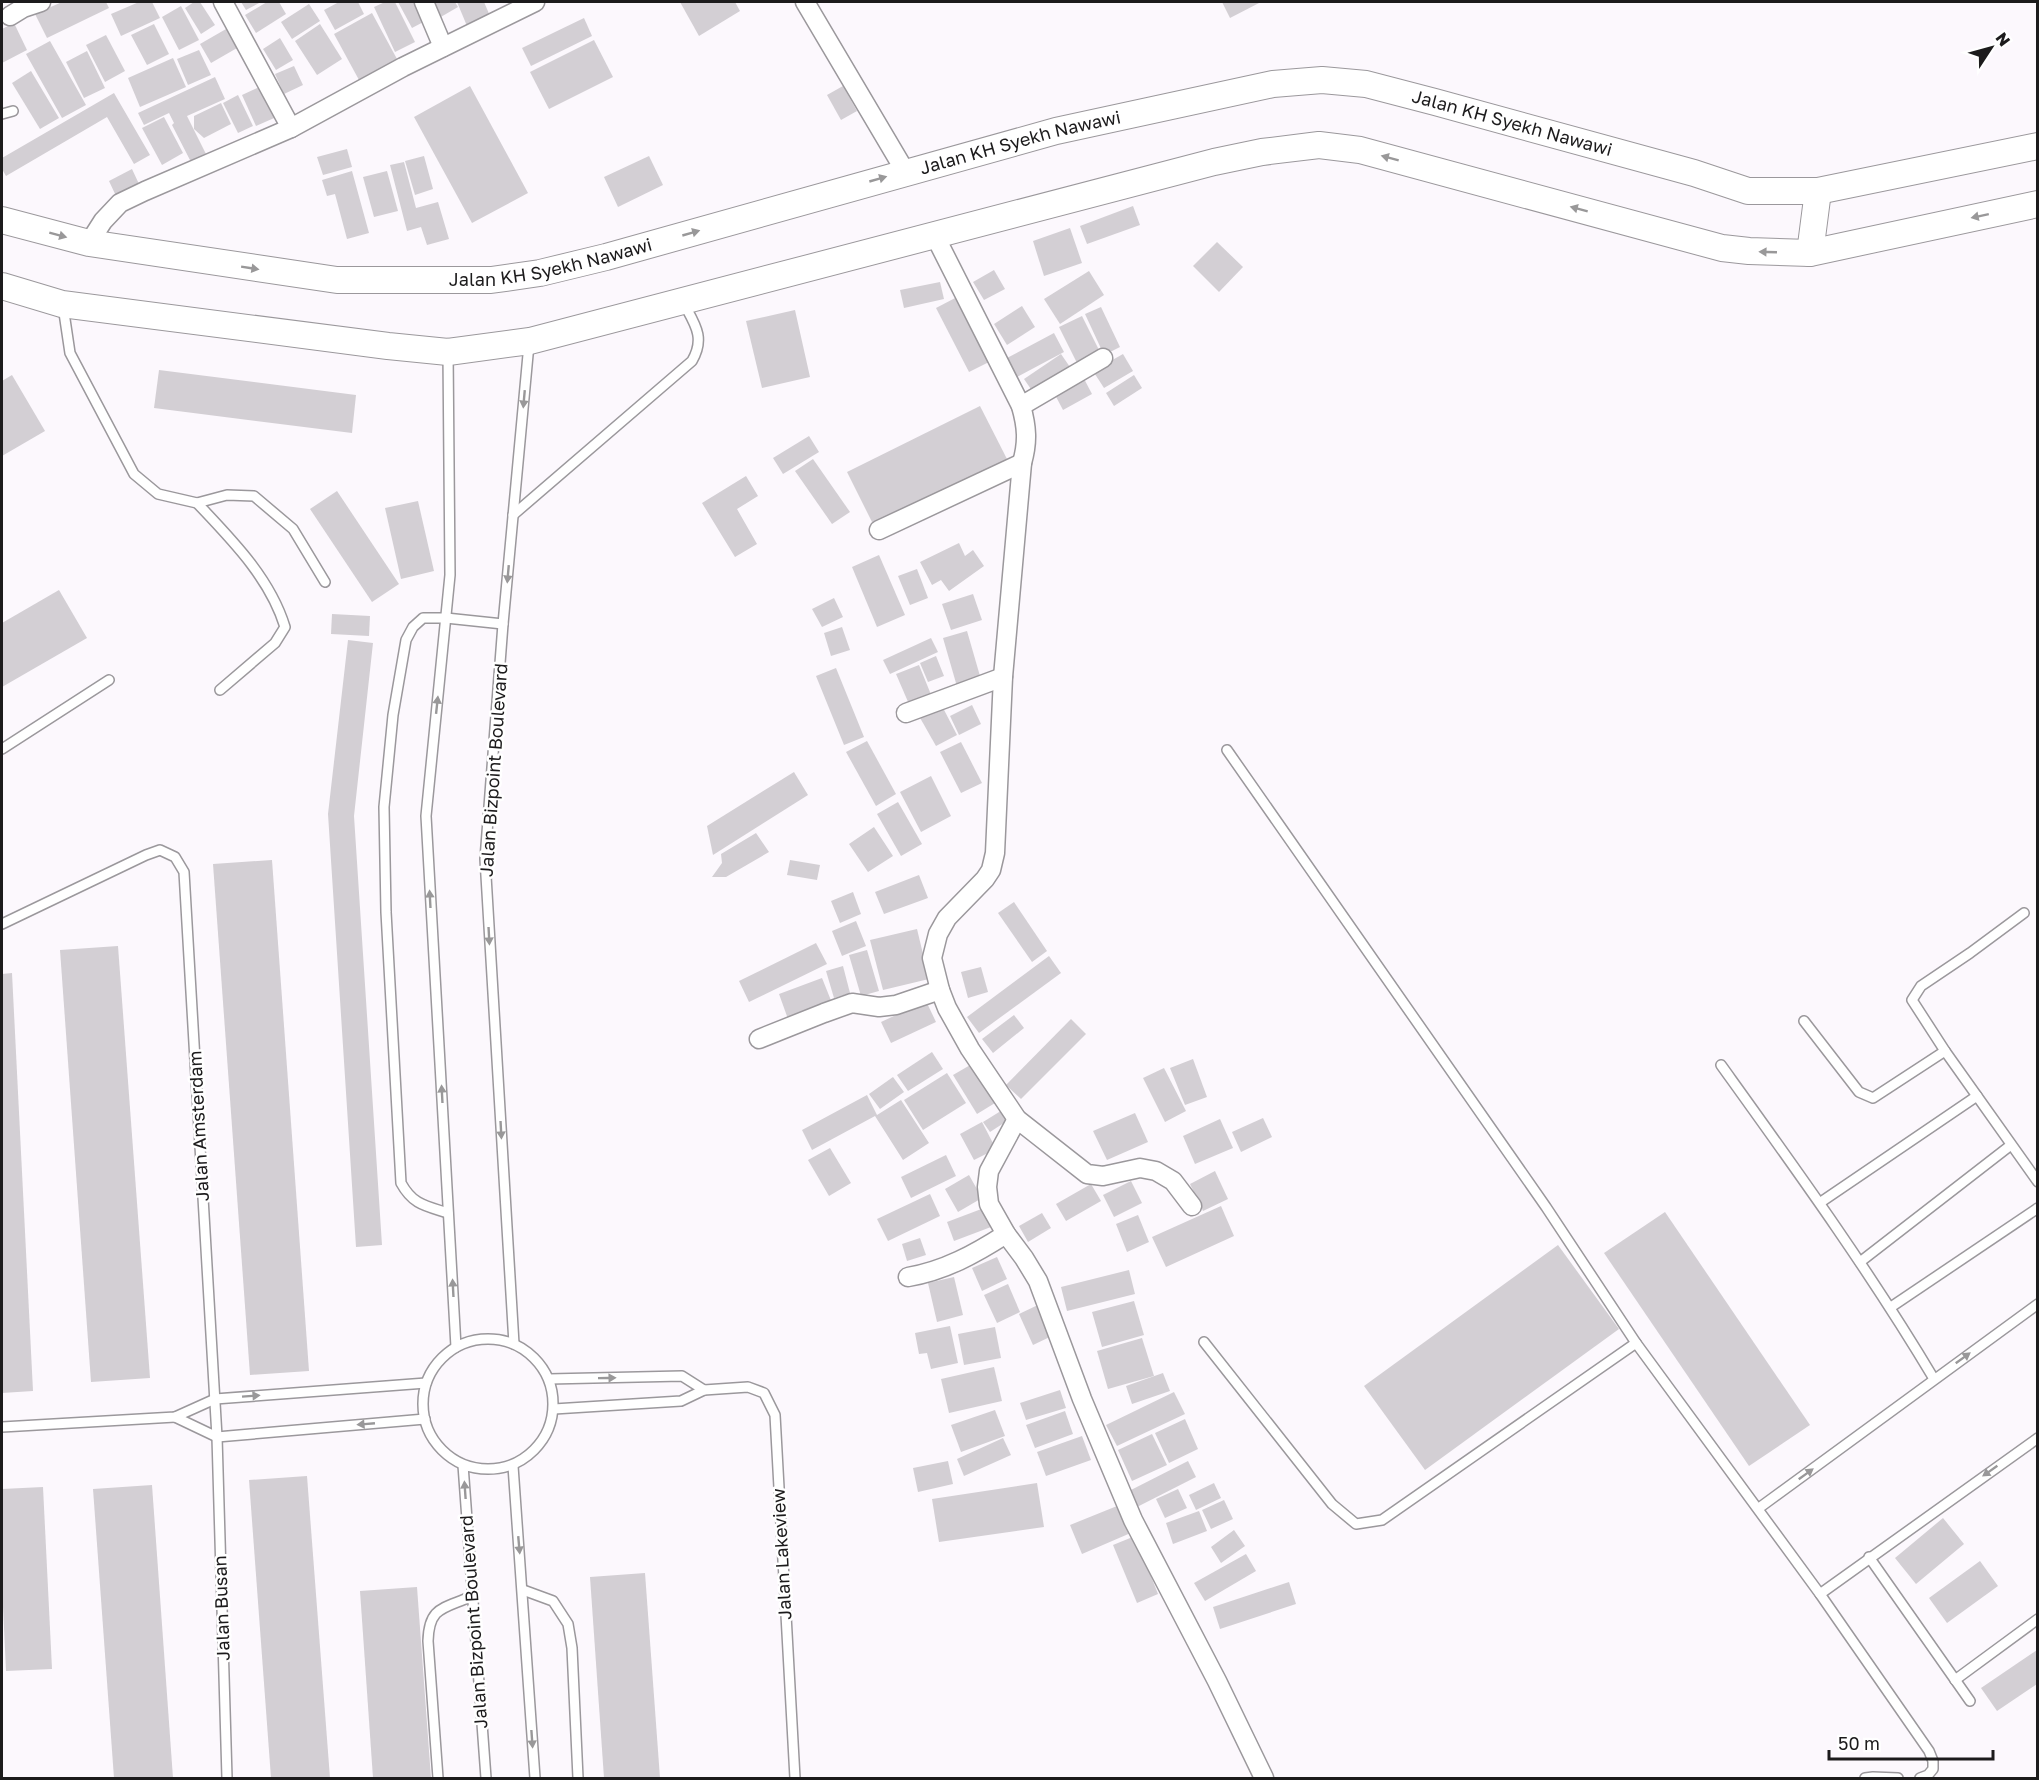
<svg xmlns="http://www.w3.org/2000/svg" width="2039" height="1780" font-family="'Golos Text',sans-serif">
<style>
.building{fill:#d3cfd4}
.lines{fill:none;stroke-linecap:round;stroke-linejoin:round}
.lane-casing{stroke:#9b989c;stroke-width:12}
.street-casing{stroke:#9b989c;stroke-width:21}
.secondary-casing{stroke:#9b989c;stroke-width:28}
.lane{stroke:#fff;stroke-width:9}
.street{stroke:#fff;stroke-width:18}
.secondary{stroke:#fff;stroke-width:26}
.oneway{fill:#999899}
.labels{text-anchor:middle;stroke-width:5;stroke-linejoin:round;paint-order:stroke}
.street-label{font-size:18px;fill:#1c1b1c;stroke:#fff}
</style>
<rect width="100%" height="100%" fill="#fcf8fd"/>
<g class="building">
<polygon points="62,2 106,2 109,8 47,38 35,14"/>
<polygon points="139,2 152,2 160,18 121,36 111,14"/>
<polygon points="194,2 200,2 215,25 201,34 185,8"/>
<polygon points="241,2 261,2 246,10"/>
<polygon points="267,2 279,2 286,14 256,33 245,15"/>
<polygon points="339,2 358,2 364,14 335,30 324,10"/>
<polygon points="385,2 395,2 415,42 395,52 374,7"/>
<polygon points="398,2 420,2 429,19 412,28"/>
<polygon points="430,2 455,2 458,7 439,18"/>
<polygon points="457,2 484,2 490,16 467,26"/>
<polygon points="680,2 735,2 740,11 699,36"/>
<polygon points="1222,2 1261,2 1230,18"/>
<polygon points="309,4 320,21 292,39 281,22"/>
<polygon points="181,6 199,40 179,50 162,17"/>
<polygon points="372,13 397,59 359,80 334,34"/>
<polygon points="584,18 592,36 531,66 522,48"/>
<polygon points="14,23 27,50 2,63 2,29"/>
<polygon points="154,24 169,54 147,65 131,35"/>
<polygon points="320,24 342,59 317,75 295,41"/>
<polygon points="233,25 244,44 211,63 200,44"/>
<polygon points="106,35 125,71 105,82 86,45"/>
<polygon points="280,38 293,60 276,70 263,49"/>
<polygon points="594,40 613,77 549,109 530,72"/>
<polygon points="50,41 86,105 62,118 26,54"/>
<polygon points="199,50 211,75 188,85 177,59"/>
<polygon points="87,51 105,88 84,98 66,62"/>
<polygon points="173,58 186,87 140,107 128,78"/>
<polygon points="294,66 303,85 284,94 275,74"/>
<polygon points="31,71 59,118 40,129 12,83"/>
<polygon points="215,77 225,99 187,116 206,154 191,162 172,125 174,123 169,113 144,125 138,113"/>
<polygon points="266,84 281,115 256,126 242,95"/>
<polygon points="470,86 528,193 472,223 414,117"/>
<polygon points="843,86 857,111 841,120 827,95"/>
<polygon points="114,93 150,155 134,164 107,117 6,176 2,169 2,158"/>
<polygon points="238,95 253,126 238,133 223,103"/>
<polygon points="221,103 231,124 204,138 194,129 194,116"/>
<polygon points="164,117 183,153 162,165 142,128"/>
<polygon points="347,149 352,167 323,175 317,157"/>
<polygon points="424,156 433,189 415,195 405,161"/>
<polygon points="649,156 663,185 618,207 604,177"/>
<polygon points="404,162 416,208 438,202 449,239 427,245 421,227 407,231 390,165"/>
<polygon points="132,169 139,184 116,196 109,181"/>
<polygon points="352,171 369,233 347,239 335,194 327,196 322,180"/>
<polygon points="387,171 398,211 374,217 363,177"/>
<polygon points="1133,206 1140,225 1087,244 1080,226"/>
<polygon points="1070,228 1082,263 1044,276 1033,241"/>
<polygon points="1217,242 1243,267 1219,292 1193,266"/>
<polygon points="994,270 1005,289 984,300 973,282"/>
<polygon points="1089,271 1104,295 1060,324 1044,299"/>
<polygon points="940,282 944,299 904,308 900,290"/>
<polygon points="959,296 993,360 969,372 936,308"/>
<polygon points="1022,306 1035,327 1007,345 994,324"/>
<polygon points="1101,307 1120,347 1104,355 1085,314"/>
<polygon points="795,310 810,377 762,388 746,321"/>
<polygon points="1082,316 1101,354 1078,365 1059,327"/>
<polygon points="1054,333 1064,352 1017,377 1007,358"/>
<polygon points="1061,354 1072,370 1035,395 1024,379"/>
<polygon points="1123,354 1133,371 1104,388 1093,371"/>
<polygon points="159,370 356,395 352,433 154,408"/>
<polygon points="12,375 45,431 2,456 2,381"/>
<polygon points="1082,375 1092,394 1063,410 1053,391"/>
<polygon points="1134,375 1142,388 1114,406 1106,393"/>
<polygon points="980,406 1008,461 875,528 847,472"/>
<polygon points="809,436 819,452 783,474 773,458"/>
<polygon points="813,459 850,512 832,524 795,471"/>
<polygon points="746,476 758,496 737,509 757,544 735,557 702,503"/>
<polygon points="337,491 399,584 372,602 310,509"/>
<polygon points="418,501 434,571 401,579 385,508"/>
<polygon points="959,543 965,556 973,550 984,566 949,591 941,580 932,585 920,562"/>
<polygon points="879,555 905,615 877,627 852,567"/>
<polygon points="917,569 928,598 910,605 898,576"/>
<polygon points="59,590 87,638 2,687 2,623"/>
<polygon points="973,594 982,620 951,630 942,604"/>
<polygon points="834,598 843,617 822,627 812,609"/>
<polygon points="332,614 370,616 369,636 331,634"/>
<polygon points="842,627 850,650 831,656 824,633"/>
<polygon points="967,631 982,683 958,690 943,638"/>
<polygon points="931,638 938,652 890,674 883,660"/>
<polygon points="348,640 373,643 354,816 382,1245 356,1247 328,814"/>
<polygon points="936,656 944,676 928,682 920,663"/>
<polygon points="919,665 934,702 912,711 896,674"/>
<polygon points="836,668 864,737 844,745 816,676"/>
<polygon points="941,704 957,735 936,746 919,716"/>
<polygon points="972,705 981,724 959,735 950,716"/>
<polygon points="867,741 896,794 876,806 846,752"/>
<polygon points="961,742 982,783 961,793 940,752"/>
<polygon points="794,772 808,795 713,855 707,826"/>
<polygon points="931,776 951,816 921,832 900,792"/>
<polygon points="898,802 922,844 901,856 877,814"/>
<polygon points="874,827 893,856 868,872 849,844"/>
<polygon points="756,833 769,852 726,877 712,877 722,863 721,854"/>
<polygon points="272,860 309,1371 250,1375 213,864"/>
<polygon points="790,860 820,865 817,880 787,875"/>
<polygon points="919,875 928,898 884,914 875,892"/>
<polygon points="853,892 861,914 840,923 831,901"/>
<polygon points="1014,902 1047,951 1032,962 998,913"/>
<polygon points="856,921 866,946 842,956 832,931"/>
<polygon points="917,929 929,979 883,990 870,940"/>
<polygon points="816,943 827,964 749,1002 739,981"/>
<polygon points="118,946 150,1378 91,1382 60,950"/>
<polygon points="867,950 879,991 861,996 849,955"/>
<polygon points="1049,956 1061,973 979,1033 967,1017"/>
<polygon points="843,966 850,993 834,998 826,971"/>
<polygon points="981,967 988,992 968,998 961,972"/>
<polygon points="12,973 33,1391 2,1393 2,974"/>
<polygon points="822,978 832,1003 788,1019 779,994"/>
<polygon points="926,1001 936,1022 891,1043 881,1022"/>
<polygon points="1014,1015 1024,1028 993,1053 982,1039"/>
<polygon points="1071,1019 1086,1034 1021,1099 1006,1085"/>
<polygon points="932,1052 943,1069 908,1091 897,1075"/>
<polygon points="1193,1059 1207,1097 1185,1105 1170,1068"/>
<polygon points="972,1064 995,1103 977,1114 953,1075"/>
<polygon points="1164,1068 1186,1111 1165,1122 1143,1078"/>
<polygon points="947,1073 966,1103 923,1130 904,1100"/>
<polygon points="893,1077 904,1092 880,1109 869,1094"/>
<polygon points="867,1095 877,1115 901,1100 929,1143 903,1160 875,1116 812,1150 802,1130"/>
<polygon points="1004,1109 1010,1119 990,1132 983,1122"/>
<polygon points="1135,1113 1148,1142 1107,1160 1093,1131"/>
<polygon points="1263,1118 1272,1137 1241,1152 1232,1132"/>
<polygon points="1220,1119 1233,1148 1195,1164 1183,1136"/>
<polygon points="982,1122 996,1149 974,1160 960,1134"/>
<polygon points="830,1148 851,1183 829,1196 808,1160"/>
<polygon points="946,1155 956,1176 911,1198 901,1177"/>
<polygon points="1215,1171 1228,1199 1203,1211 1190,1184"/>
<polygon points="969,1175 982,1198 958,1212 945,1189"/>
<polygon points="1131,1181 1142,1203 1114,1217 1103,1195"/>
<polygon points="1091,1184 1101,1201 1066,1221 1056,1204"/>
<polygon points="930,1194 940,1216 888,1241 877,1219"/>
<polygon points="1221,1206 1234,1236 1166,1267 1152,1237"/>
<polygon points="984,1208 991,1227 954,1241 947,1222"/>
<polygon points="1665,1212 1810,1425 1749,1466 1604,1253"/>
<polygon points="1042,1213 1051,1228 1028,1242 1019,1226"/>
<polygon points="1138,1215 1149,1242 1127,1252 1116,1224"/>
<polygon points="920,1238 926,1255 907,1261 902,1244"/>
<polygon points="1558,1245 1619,1329 1425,1470 1364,1386"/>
<polygon points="997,1257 1007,1279 982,1291 972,1268"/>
<polygon points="1129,1270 1135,1294 1067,1311 1061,1287"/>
<polygon points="954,1277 963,1315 937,1322 928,1283"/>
<polygon points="1008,1284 1020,1312 997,1323 984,1295"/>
<polygon points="1134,1301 1144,1335 1102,1347 1092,1312"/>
<polygon points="1040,1304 1054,1335 1033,1345 1019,1314"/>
<polygon points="950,1326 958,1363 931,1369 927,1353 919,1354 915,1333"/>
<polygon points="995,1327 1001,1358 964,1365 958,1334"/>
<polygon points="1142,1338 1154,1376 1108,1389 1097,1351"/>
<polygon points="994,1367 1002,1401 949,1413 941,1379"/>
<polygon points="1163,1373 1170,1391 1132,1404 1126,1386"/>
<polygon points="1060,1390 1066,1408 1026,1420 1020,1403"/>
<polygon points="1174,1392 1185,1414 1117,1446 1106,1425"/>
<polygon points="995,1410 1005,1436 961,1452 951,1425"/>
<polygon points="1065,1411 1073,1434 1035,1448 1026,1425"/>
<polygon points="1185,1419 1198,1449 1169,1463 1155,1433"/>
<polygon points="1152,1434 1167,1465 1132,1481 1118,1450"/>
<polygon points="1082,1436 1091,1460 1046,1476 1037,1452"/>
<polygon points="1003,1438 1011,1455 964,1476 957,1459"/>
<polygon points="948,1461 953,1484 918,1492 913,1468"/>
<polygon points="1188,1461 1196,1477 1137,1507 1129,1491"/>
<polygon points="307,1476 330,1778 271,1778 249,1480"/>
<polygon points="1037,1483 1044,1527 939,1542 932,1499"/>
<polygon points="1214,1483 1221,1498 1196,1510 1189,1495"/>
<polygon points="152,1485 173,1778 114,1778 93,1489"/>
<polygon points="43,1487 52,1669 6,1671 2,1585 2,1489"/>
<polygon points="1178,1489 1187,1508 1165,1518 1156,1499"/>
<polygon points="1224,1500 1233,1519 1211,1529 1202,1510"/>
<polygon points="1122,1504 1133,1532 1082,1554 1070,1525"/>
<polygon points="1199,1511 1207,1531 1173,1544 1166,1523"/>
<polygon points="1943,1518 1964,1544 1916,1584 1895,1558"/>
<polygon points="1234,1530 1245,1546 1221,1563 1211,1547"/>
<polygon points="1135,1536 1158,1594 1137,1603 1113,1545"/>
<polygon points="1246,1554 1256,1571 1205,1601 1194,1583"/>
<polygon points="1980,1561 1998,1586 1947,1623 1929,1598"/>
<polygon points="645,1573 660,1778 604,1778 590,1577"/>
<polygon points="1289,1582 1296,1604 1220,1629 1213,1607"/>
<polygon points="417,1587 431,1778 373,1778 360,1591"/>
<polygon points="2037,1650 2037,1684 1997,1711 1981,1688"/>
</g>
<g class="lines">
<g class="lane-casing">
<g id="lane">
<polyline points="2,114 13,111"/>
<polyline points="63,306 70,353 134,474 158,494 197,503 227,495 254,496 293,529 325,582"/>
<polyline points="448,352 450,575 426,816 456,1347"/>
<path d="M197,503C232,540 270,578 285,627L275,643L220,690"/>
<path d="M513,515L692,361C706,337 694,323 683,302"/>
<polyline points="2,749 109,680"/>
<polyline points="1227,750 1546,1207 1636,1343 1820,1594 1929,1751 1933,1761 1933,1769 1928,1775 1920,1778"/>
<polyline points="2024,913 1970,953 1921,986 1912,1000 1945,1051 2038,1182"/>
<polyline points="2,924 146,855 160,850 175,857 184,872 217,1437 227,1778"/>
<polyline points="1804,1021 1859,1092 1873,1098 1945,1051"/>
<path d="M1721,1065C1795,1168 1869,1270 1934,1379"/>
<polyline points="1821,1202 1977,1096"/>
<path d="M448,1213C426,1206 413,1205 401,1183L386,912L384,807L393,715L406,640L413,627L423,618H446L503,624"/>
<polyline points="1860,1262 2011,1145"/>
<polyline points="1891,1307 2038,1208"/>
<circle cx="488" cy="1404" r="65"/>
<polyline points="1204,1342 1332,1504 1356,1524 1382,1520 1636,1343"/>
<polyline points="514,1344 485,859 503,624 529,344"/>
<polyline points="549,1379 682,1376 704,1390"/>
<polyline points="554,1409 681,1401 704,1390 748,1387 764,1393 775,1415 795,1778"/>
<polyline points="175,1417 217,1437 425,1419"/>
<polyline points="2,1427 175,1417 215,1399 426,1383"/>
<polyline points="463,1465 486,1778"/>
<polyline points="513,1466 535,1778"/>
<polyline points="1759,1508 2038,1304"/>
<polyline points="1869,1557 1970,1701"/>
<polyline points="523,1590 553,1601 568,1624 572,1648 578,1778"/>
<polyline points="1820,1594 2038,1438"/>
<polyline points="1955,1680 2038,1619"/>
<path d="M438,1778L428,1641C429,1606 444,1609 472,1596"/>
<polyline points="1865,1778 1873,1777 1898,1778"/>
</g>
</g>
<g class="street-casing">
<g id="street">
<polyline points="223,2 291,128"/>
<polyline points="424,2 443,47"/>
<polyline points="805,2 905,171"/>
<polyline points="10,16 23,8 41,2"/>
<path d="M935,236L1021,406C1027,427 1028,442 1022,463L1003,677L995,853L991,870L985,879L947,918L938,934L932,958L940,990L947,1008L970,1049L1017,1119L1087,1174L1103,1176L1140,1168L1156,1171L1173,1181L1192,1206"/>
<polyline points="89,243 103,221 120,203 145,191 291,128 403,67 535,2"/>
<polyline points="1021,406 1103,358"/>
<polyline points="879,530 1022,463"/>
<polyline points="906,713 1003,677"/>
<polyline points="759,1039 824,1013 852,1003 879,1007 896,1005 940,990"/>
<polyline points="1017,1119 989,1171 987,1187 989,1204 1006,1234 1024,1258 1038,1281 1082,1399 1133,1520 1217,1681 1264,1778"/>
<path d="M908,1277C944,1271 975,1254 1006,1234"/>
</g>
</g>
<g class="secondary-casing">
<g id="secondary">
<path id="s1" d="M2,220L89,243L337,280H491L540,273L606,257L1056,131L1273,84L1322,80L1366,84L1435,102L1694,173L1748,191H1818L2038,146"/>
<polyline points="1810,253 1818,191"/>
<polyline points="2,286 62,304 388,346 448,352 530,341 1214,162 1262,152 1319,145 1360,150 1722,248 1749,251 1810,253 2038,204"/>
</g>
</g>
<use href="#lane" class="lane"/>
<use href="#street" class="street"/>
<use href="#secondary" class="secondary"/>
</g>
<defs><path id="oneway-solid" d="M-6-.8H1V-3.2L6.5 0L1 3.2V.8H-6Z" transform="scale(1.5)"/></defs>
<g class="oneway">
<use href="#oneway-solid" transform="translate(1390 158) rotate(-165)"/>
<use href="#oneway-solid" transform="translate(878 179) rotate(-16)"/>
<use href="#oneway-solid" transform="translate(1579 209) rotate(-165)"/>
<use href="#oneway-solid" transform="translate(1980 216) rotate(168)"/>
<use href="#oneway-solid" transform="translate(691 233) rotate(-16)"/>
<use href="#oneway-solid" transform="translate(58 235) rotate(15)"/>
<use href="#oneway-solid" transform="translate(1768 252) rotate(-178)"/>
<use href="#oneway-solid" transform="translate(250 268) rotate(9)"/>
<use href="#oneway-solid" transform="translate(524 399) rotate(95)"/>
<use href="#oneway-solid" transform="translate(508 574) rotate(95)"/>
<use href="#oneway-solid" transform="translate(437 705) rotate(-84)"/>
<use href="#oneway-solid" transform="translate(430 899) rotate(-93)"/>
<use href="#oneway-solid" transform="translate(489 936) rotate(87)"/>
<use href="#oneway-solid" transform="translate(442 1094) rotate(-93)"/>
<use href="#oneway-solid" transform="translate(501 1130) rotate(87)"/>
<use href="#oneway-solid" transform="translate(453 1288) rotate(-93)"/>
<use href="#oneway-solid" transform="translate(1963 1358) rotate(-36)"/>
<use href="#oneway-solid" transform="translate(607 1378) rotate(-1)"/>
<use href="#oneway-solid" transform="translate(251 1396) rotate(-4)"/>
<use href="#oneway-solid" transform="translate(366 1424) rotate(175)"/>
<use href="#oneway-solid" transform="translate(1990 1471) rotate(145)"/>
<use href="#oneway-solid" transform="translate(1806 1474) rotate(-36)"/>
<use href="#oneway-solid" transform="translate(465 1490) rotate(-94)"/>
<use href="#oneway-solid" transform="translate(519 1545) rotate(85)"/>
<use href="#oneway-solid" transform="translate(532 1739) rotate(86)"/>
</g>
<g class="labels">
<g class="street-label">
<text dy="6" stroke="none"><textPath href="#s1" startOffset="1546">Jalan KH Syekh Nawawi</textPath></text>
<text dy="6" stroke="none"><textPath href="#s1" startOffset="1042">Jalan KH Syekh Nawawi</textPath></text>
<text dy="6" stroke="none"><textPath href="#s1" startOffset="556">Jalan KH Syekh Nawawi</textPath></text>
<text transform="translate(494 770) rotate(-86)" y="6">Jalan Bizpoint Boulevard</text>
<text transform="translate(199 1126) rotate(-93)" y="6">Jalan Amsterdam</text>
<text transform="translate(782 1554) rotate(-93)" y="6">Jalan Lakeview</text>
<text transform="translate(222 1608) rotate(-92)" y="6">Jalan Busan</text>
<text transform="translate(474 1622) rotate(-94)" y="6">Jalan Bizpoint Boulevard</text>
</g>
</g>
<rect width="2039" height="1780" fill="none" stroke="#1c1b1c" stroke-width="6"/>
<g transform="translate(1991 48) rotate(54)" stroke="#ffffff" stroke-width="4.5" paint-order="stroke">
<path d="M0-4.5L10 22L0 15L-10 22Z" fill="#1c1b1c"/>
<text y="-9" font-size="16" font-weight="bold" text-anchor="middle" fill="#1c1b1c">N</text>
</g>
<path d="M1829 1750v9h164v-9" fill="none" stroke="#1c1b1c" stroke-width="3"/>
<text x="1838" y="1750" font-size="18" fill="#1c1b1c" stroke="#ffffff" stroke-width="4.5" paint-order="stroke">50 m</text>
</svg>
